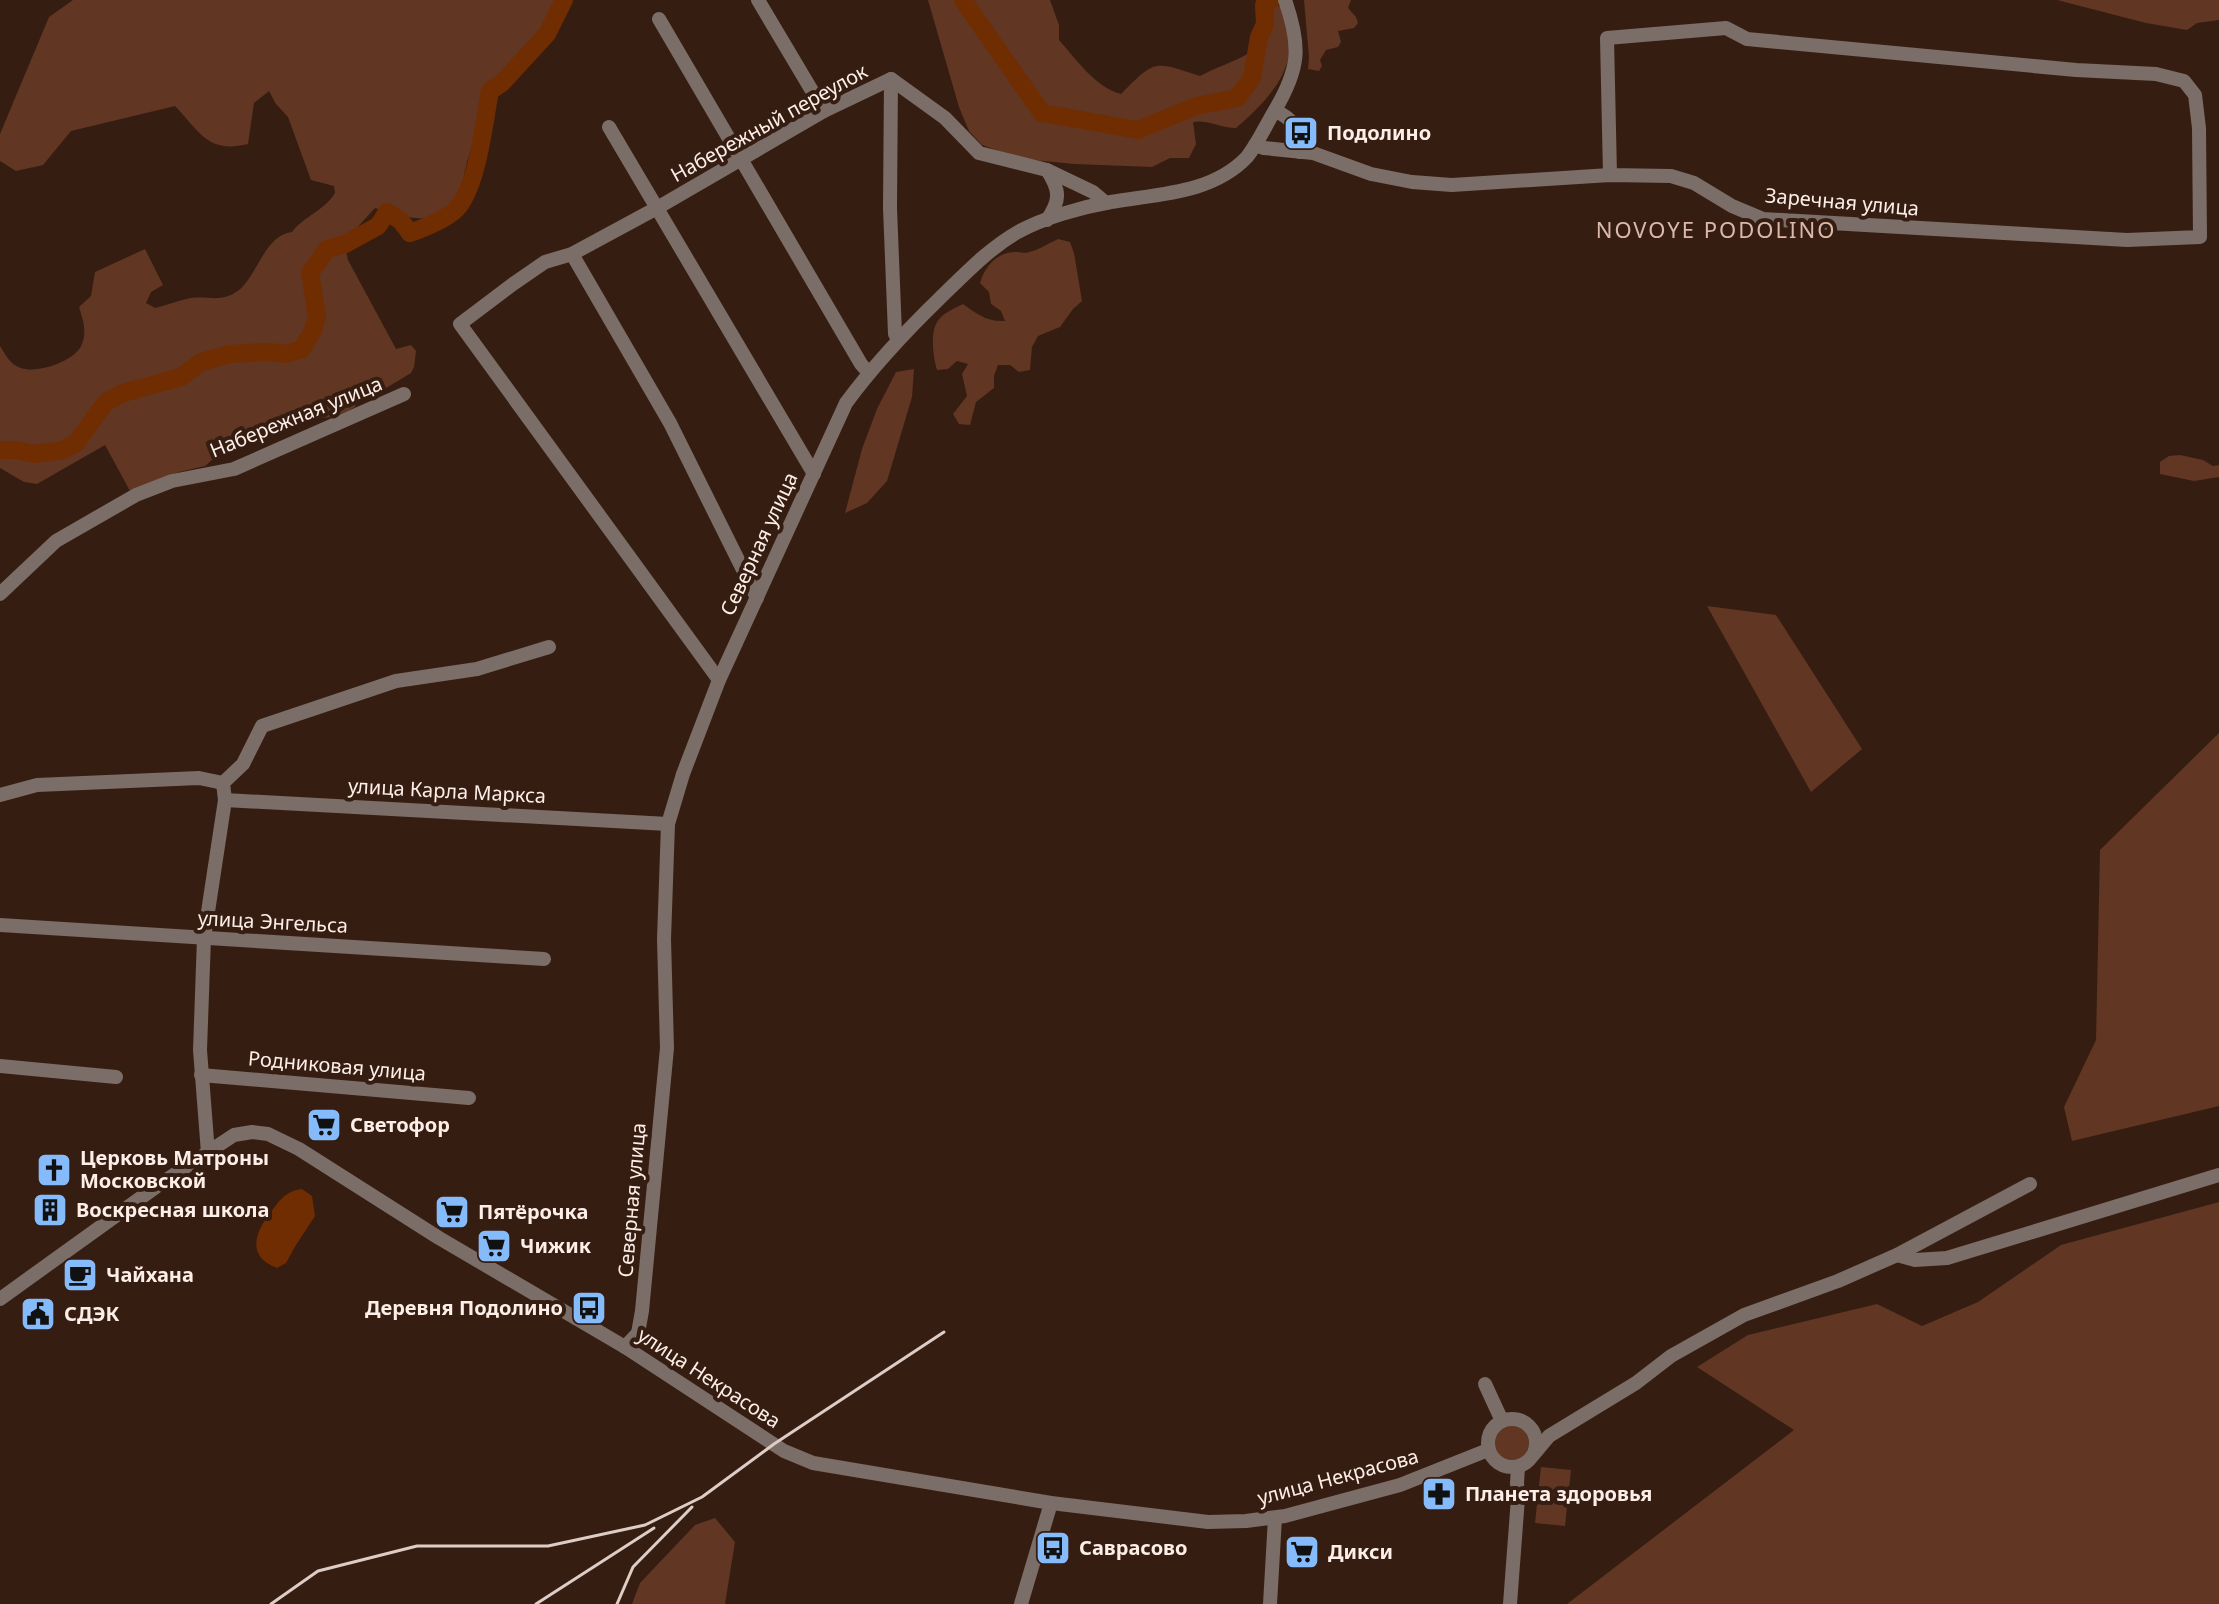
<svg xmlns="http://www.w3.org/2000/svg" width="2219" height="1604" font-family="'Noto Sans',sans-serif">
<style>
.green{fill:#613622}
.water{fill:#712d02}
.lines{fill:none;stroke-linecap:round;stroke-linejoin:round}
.river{stroke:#712d02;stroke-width:18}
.minor{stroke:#7b6d67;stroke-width:14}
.rail{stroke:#ddcdc6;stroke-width:3}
.labels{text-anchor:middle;stroke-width:8;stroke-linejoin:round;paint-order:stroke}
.street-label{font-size:20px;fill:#fdeee8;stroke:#361d12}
.poi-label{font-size:20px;font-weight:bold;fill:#fdeee8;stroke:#361d12;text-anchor:start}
.neighbourhood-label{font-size:22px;letter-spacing:2px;fill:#dbb9aa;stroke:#361d12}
</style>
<rect width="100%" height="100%" fill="#361d12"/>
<g class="green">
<path d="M73,0H558C549,27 535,51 519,74L494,80C484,107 475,135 467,162C464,172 463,183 460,193C448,232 403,217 375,208L353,232L343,238L348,260L396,349L411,345L416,351L414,367L411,373L381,391L364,392L359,396L355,407L350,410L334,417L291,420L254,430L234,441L205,466L179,472L130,491L105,445L37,484L24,482L0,468V346C6,355 10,365 21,368C37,374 76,361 82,344C87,331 83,320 79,307L91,296L95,272L145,249L163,285L151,292L146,303L155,308C167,305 180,300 191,298C211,296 222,303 239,290C258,274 265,235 292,232C304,216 324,211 335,193L334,186L311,180L288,117L276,104L269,91L254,103L248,144C208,154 200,132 175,106L71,131L43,165L16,171L0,161V134L49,17Z"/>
<path d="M928,0H1050L1059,25V40C1077,60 1095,87 1121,94C1156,59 1153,61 1200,76C1217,67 1234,62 1251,52L1253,30L1274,6H1285C1288,24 1293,45 1287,63C1279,89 1256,111 1236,128C1220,128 1207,119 1193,122L1196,144L1189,158H1170L1152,167L1075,164L1021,159L982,145L969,131L959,107Z"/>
<polygon points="1304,0 1351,0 1348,8 1356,17 1358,23 1354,28 1338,31 1341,42 1338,47 1326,50 1320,60 1322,66 1319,71 1308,69 1309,57"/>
<polygon points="2057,0 2219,0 2219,20 2197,23 2187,30 2146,23"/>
<path d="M1058,239L1070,242L1074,253L1082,301L1073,309L1060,327L1038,336L1032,347L1030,370L1019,372L1010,365H998L994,376V388L976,402L970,425L959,424L953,414L967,396L962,374L968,364L957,361L948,369L937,370C933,356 929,329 940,318C946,312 955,308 963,304C977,314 987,322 1005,321L1001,311L991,304L989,292L980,283C985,266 997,252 1016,252C1023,252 1022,254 1029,252C1039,250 1049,243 1058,239Z"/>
<polygon points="914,369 912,397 887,481 867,503 845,513 862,449 877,409 896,372"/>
<polygon points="2180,455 2203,460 2213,466 2219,465 2219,477 2194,481 2160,474 2160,462 2169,456"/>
<polygon points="1707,606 1776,615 1862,749 1811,792"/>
<polygon points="2219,733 2219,1106 2072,1141 2064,1107 2096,1040 2100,850"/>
<polygon points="2219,1202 2219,1604 1567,1604 1794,1430 1697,1367 1748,1335 1877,1304 1922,1326 1978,1302 2061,1245"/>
<circle cx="1511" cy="1443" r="18"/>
<polygon points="1541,1467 1571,1470 1565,1526 1535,1523"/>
<polygon points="715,1518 735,1542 725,1604 632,1604 640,1583 695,1525"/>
</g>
<path class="water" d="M302,1189L312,1196L315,1216L296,1245L286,1263L277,1268C249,1258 253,1236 268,1216C278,1203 284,1191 302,1189Z"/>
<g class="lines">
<g class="river">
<polyline points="963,0 1042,113 1138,130 1196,106 1237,98 1252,78 1259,37 1265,24 1264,5 1271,0"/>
<path d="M0,450H14L35,454L63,450L76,443L106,402L123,393L181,377L201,362L230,354L267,352L287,354L302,349L313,330L317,316L310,273L327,249L345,244L378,226L387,212L401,221L410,233C424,228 450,218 459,206C478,181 484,123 490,91L502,83L547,34L564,0"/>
</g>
<g class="minor">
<polyline points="758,0 824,111"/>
<polyline points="659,19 861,364 868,372"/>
<polyline points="891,79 890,208 895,334 898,339"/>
<path d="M1275,111C1297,120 1296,130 1300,152"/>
<polyline points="609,127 814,474"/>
<polyline points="1255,145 1264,148 1313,153 1371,174 1412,182 1452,185 1610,175 1671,176 1694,183 1732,206 1763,219 2127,240 2200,237 2199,128 2195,95 2184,81 2156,74 2076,70 1747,39 1726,28 1607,38 1610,175"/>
<polyline points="1047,170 1093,192 1106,203"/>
<polyline points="572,254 670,423 757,598"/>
<polyline points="0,594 56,541 136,495 172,481 234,469 404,394"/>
<path d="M719,680L460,324L513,284L545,262L572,254L657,208L824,111L891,79L945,118L979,153L1047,170C1060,190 1061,200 1047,220"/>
<polyline points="0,795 37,785 199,778 223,783"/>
<polyline points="225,800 668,824"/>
<polyline points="0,925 544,959"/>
<polyline points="0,1066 116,1077"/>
<polyline points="201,1075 469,1098"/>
<polyline points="208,1153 200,1050 204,938 225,800 223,783 243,764 262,726 396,681 477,669 549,647"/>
<polyline points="1897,1255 1915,1260 1947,1258 2219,1175"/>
<polyline points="0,1299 160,1184 234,1135 252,1132 268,1134 299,1149 439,1238 625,1347 784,1451 813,1463 1051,1503 1208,1522 1246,1521 1285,1516 1400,1485 1488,1450"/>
<path d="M625,1347L638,1333L642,1311L667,1048L664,939L668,824L683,774L719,680L846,403C874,365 905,332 939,299C964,275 988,249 1018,232C1043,218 1082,207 1111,202C1157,194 1212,194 1247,157C1258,143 1266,125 1275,110C1300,68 1301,46 1285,0"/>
<polyline points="1485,1384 1502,1421"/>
<circle cx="1512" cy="1443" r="24"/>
<polyline points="1534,1454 1549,1436 1636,1383 1671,1356 1744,1315 1838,1281 1897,1255 2030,1184"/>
<polyline points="1021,1604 1051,1503"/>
<polyline points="1270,1604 1275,1518"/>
<polyline points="1510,1604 1518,1498 1517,1483 1518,1467"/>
</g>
<g class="rail">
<polyline points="271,1604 318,1571 417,1546 548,1546 645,1525 702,1497 774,1444 944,1332"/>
<polyline points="536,1604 654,1528"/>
<polyline points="617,1604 633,1567 692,1507"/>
</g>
</g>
<defs>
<g id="bus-square" transform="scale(1.8)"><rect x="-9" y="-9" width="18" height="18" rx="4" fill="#86bbfb" stroke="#361d12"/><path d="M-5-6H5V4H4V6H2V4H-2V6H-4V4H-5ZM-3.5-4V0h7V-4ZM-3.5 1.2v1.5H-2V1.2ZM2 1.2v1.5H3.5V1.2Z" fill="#111"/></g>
<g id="supermarket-square" transform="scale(1.8)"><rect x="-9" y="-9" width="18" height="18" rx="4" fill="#86bbfb" stroke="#361d12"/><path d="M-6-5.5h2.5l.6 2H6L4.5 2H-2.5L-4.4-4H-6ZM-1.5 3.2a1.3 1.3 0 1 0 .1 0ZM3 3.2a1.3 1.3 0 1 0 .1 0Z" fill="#111"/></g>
<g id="church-square" transform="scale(1.8)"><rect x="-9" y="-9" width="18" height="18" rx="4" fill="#86bbfb" stroke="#361d12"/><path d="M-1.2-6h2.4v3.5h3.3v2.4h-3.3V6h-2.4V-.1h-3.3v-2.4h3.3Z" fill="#111"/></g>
<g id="building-square" transform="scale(1.8)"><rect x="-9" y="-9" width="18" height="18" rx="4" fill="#86bbfb" stroke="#361d12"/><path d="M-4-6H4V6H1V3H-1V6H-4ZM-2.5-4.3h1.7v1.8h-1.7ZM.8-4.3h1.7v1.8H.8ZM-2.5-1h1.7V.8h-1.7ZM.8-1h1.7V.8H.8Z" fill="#111"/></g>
<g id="cafe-square" transform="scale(1.8)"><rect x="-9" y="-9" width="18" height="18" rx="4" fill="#86bbfb" stroke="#361d12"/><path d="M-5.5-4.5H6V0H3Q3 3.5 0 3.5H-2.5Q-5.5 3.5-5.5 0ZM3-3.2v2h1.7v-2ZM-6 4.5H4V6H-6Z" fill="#111"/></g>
<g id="civic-square" transform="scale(1.8)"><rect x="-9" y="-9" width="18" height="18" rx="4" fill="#86bbfb" stroke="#361d12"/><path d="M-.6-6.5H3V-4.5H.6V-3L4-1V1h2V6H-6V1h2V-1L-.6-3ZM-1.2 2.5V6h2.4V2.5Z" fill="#111"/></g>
<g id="pharmacy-square" transform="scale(1.8)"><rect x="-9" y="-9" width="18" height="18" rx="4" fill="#86bbfb" stroke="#361d12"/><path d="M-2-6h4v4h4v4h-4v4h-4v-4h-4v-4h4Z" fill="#111"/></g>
</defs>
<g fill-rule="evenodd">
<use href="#bus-square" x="1301" y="133"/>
<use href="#supermarket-square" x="324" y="1125"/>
<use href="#church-square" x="54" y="1170"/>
<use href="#building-square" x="50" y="1210"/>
<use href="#supermarket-square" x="452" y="1212"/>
<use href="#supermarket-square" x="494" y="1246"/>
<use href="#cafe-square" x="80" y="1275"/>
<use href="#bus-square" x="589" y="1308"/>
<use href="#civic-square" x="38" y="1314"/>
<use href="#pharmacy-square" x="1439" y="1494"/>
<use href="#bus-square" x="1053" y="1548"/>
<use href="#supermarket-square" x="1302" y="1552"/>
</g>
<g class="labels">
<g class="street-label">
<text transform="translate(769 123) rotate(-29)" y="7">Набережный переулок</text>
<text transform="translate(1842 202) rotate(5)" y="7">Заречная улица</text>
<text transform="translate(296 417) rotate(-22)" y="7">Набережная улица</text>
<text transform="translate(759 544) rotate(-65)" y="7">Северная улица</text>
<text transform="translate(447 791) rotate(3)" y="7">улица Карла Маркса</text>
<text transform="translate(273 922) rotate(3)" y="7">улица Энгельса</text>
<text transform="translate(337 1066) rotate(5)" y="7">Родниковая улица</text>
<text transform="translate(632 1200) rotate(-85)" y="7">Северная улица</text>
<text transform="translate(709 1378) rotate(33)" y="7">улица Некрасова</text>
<text transform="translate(1338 1477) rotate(-15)" y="7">улица Некрасова</text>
</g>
<g class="poi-label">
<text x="1327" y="140">Подолино</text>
<text x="350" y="1132">Светофор</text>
<text x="80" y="1165">Церковь Матроны<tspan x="80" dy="23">Московской</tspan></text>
<text x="76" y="1217">Воскресная школа</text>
<text x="478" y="1219">Пятёрочка</text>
<text x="520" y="1253">Чижик</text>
<text x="106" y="1282">Чайхана</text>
<text x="563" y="1315" text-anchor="end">Деревня Подолино</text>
<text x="64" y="1321">СДЭК</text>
<text x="1465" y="1501">Планета здоровья</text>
<text x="1079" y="1555">Саврасово</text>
<text x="1328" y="1559">Дикси</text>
</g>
<g class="neighbourhood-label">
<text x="1716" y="238">NOVOYE PODOLINO</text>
</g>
</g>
</svg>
